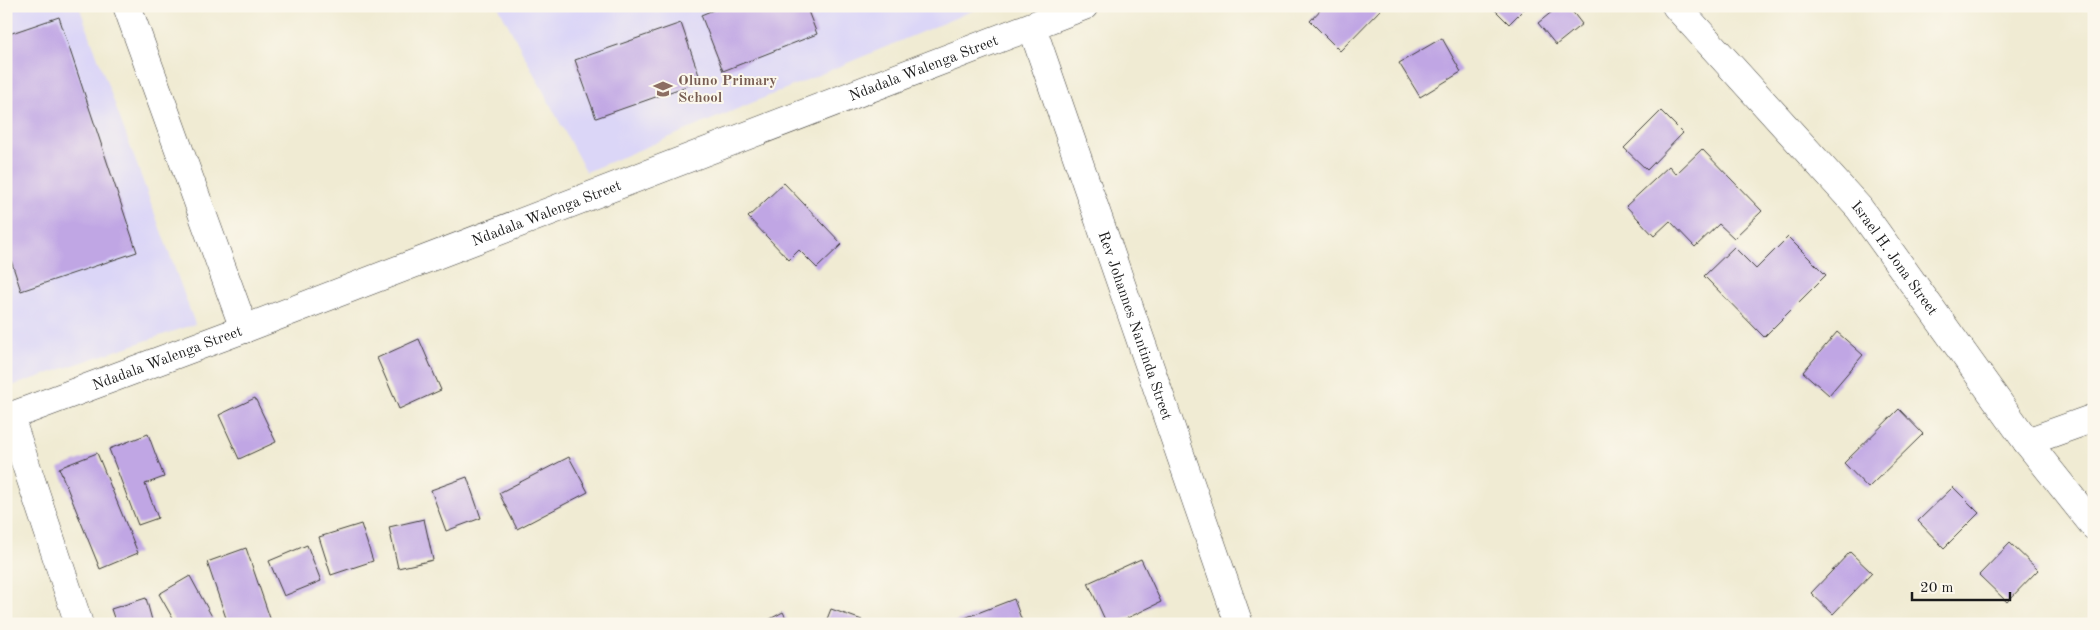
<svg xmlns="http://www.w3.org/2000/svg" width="2100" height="630" font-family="'Old Standard TT',serif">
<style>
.built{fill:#dbd6f7}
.building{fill:#c0a6e4}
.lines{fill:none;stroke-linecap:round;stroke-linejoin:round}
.minor-casing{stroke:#3c3b37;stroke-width:29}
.minor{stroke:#fff;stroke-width:28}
.labels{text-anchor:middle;stroke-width:4;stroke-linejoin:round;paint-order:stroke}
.street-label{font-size:15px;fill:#1c1c1c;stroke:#fbf7ec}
.education-label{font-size:15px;font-weight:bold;fill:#785e54;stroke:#fbf7ec;text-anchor:start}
</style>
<rect width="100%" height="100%" fill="#fbf7ec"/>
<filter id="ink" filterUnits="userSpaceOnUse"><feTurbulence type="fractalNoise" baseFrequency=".02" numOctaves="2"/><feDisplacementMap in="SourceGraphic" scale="10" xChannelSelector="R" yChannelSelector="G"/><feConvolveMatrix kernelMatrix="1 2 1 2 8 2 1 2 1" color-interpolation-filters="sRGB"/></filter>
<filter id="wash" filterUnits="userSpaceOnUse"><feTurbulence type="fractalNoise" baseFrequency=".0096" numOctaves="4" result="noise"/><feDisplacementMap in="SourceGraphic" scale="20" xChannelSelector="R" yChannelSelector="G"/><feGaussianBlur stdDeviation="1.12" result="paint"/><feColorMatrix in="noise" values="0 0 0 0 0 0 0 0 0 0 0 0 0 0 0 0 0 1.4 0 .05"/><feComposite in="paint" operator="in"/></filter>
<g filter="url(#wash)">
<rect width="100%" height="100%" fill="#f0ebd3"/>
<g class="built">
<polygon points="6,6 79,6 195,324 6,388"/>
<polygon points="498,6 984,6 586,172"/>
</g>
<g id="blocks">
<g class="building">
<polygon points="723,6 806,6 817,34 723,71 701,15"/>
<polygon points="1324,6 1384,6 1340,51 1310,21"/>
<polygon points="1491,6 1527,6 1509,24"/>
<polygon points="1559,6 1568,6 1582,24 1556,45 1538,23"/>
<polygon points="59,17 137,252 21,291 6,245 6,35"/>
<polygon points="681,23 701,81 596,118 575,60"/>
<polygon points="1442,38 1461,72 1420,97 1399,63"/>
<polygon points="1661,111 1683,133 1647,170 1624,148"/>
<polygon points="1702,149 1762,211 1734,238 1719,224 1695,247 1670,221 1654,236 1626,206 1669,166 1676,174"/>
<polygon points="784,183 842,244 817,268 799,250 789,260 748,217"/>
<polygon points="1788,237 1826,275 1764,337 1704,276 1734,247 1756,269"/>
<polygon points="1837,332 1863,355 1829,395 1803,372"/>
<polygon points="419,339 441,390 399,409 377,358"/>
<polygon points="255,398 276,442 239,459 219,415"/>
<polygon points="1899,409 1923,434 1868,488 1844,463"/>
<polygon points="148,434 164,477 145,484 158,518 138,525 109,449"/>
<polygon points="97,453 138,553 100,569 59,468"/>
<polygon points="569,457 588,492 517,529 499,493"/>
<polygon points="467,477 481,518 446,531 431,490"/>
<polygon points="1953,487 1979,513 1944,548 1918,521"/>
<polygon points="424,519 433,560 398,568 389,527"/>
<polygon points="361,524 373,561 331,575 319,537"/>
<polygon points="2010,543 2038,570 2007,602 1979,575"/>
<polygon points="307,545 321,581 284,596 269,561"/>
<polygon points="246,548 272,624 228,624 207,562"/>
<polygon points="1850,552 1872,573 1833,614 1811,593"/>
<polygon points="1141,559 1161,602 1115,624 1107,624 1088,583"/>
<polygon points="190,576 216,624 176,624 159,594"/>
<polygon points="146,598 153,624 116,624 111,609"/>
<polygon points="1014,599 1023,624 949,624"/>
<polygon points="831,609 862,620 861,624 825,624"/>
<polygon points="783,612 789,624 761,624"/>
<polygon points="512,619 515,624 503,624"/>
</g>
</g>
</g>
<g filter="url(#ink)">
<use href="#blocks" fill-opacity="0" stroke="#3c3b37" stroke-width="1"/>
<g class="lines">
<g class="minor-casing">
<g id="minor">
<polyline points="127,6 244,329"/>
<path id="s1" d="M1676,6L1859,208L2027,442L2094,526"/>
<path id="s2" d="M1032,27L1239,624"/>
<polyline points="10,417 79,624"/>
<path id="s3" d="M6,418L244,329L1084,6"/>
<polyline points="2027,442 2094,418"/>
</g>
</g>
<use href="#minor" class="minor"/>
</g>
</g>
<defs>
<g id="school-bare" transform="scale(1.5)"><path d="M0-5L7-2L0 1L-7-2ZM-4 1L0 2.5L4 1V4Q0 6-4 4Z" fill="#8d6e63" stroke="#fbf7ec" stroke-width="2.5" paint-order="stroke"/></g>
</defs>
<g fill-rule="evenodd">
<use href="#school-bare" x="663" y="89"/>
</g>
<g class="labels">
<g class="street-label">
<text dy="5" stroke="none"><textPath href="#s3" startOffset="982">Ndadala Walenga Street</textPath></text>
<text dy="5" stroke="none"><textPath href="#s3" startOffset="578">Ndadala Walenga Street</textPath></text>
<text dy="5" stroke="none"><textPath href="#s1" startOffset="334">Israel H. Jona Street</textPath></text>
<text dy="5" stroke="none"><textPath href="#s2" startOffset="316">Rev Johannes Nantinda Street</textPath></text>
<text dy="5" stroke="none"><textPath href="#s3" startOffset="172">Ndadala Walenga Street</textPath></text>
</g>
<g class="education-label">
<text x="678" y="85">Oluno Primary<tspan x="678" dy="17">School</tspan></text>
</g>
</g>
<rect width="2100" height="630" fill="none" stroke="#fbf7ec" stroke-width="25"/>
<path d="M1912 592v8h98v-8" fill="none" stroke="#1c1c1c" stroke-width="2.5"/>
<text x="1920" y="592" font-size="15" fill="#1c1c1c" stroke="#fbf7ec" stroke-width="4" paint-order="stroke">20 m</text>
</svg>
